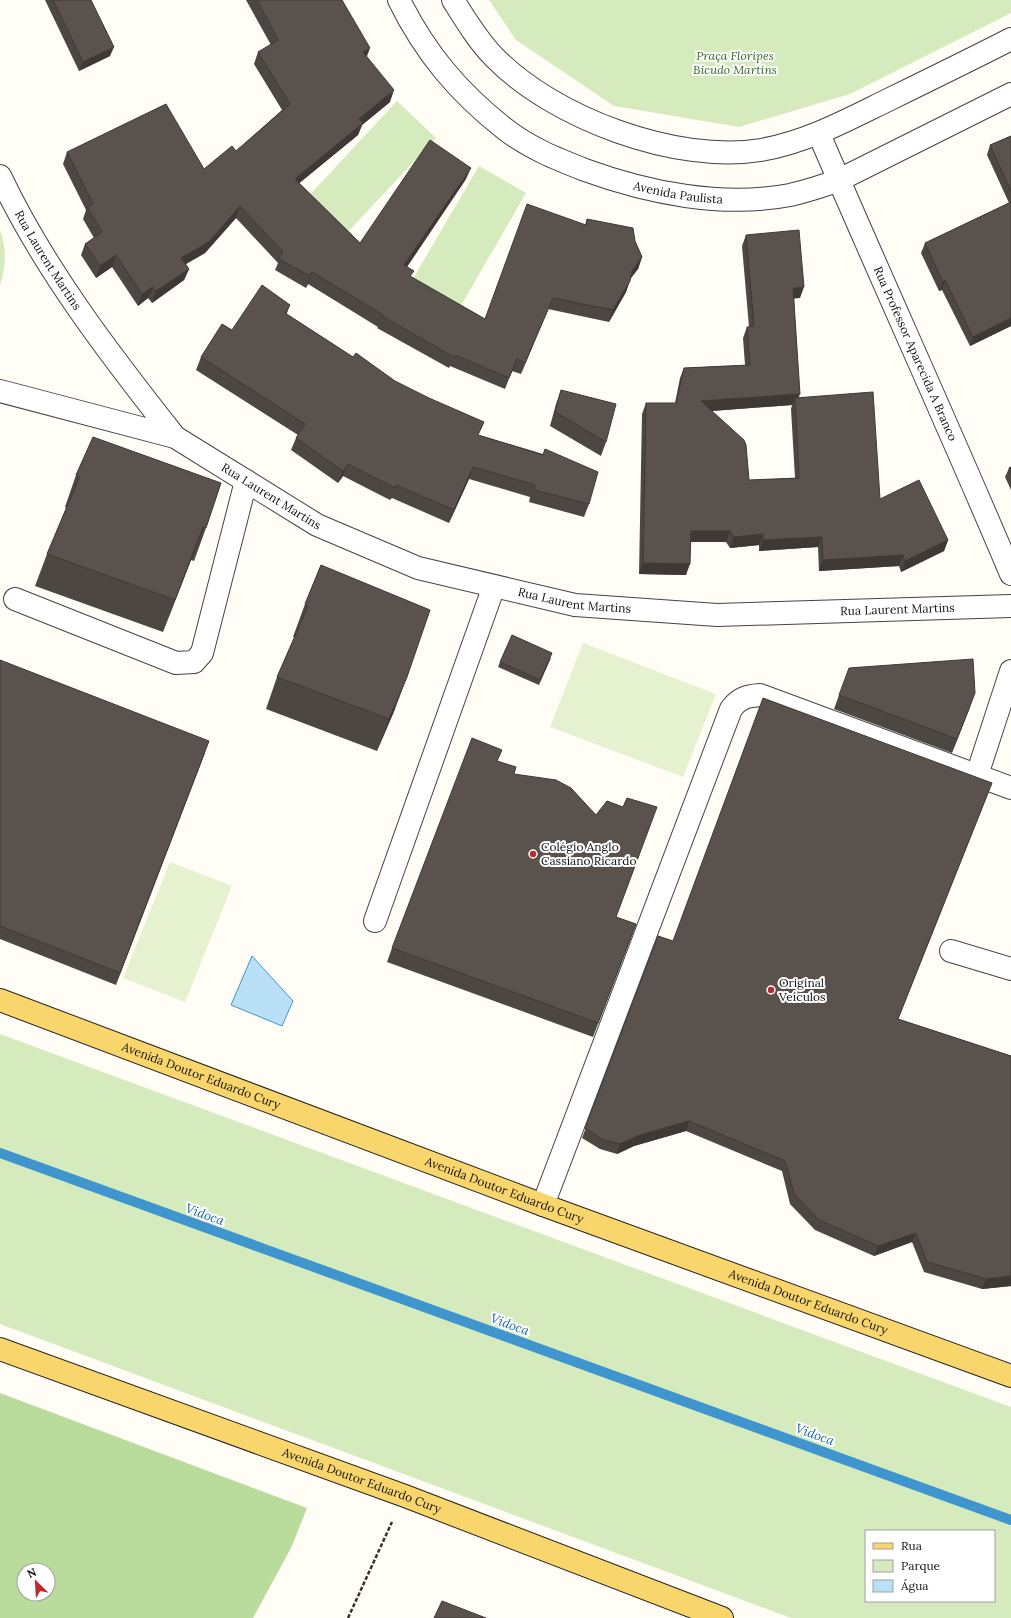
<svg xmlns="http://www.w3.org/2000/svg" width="1011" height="1618" font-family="Lora,serif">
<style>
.green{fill:#d5ebbd;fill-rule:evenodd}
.forest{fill:#b9dc9c;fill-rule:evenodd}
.pitch{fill:#e6f2cf}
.water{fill:#b9e0f7;stroke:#3f96cf}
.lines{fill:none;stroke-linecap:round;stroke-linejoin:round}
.stream{stroke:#3f96cf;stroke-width:10}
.minor-casing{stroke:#444;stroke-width:24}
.major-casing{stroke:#222;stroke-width:24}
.path{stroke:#333;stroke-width:2.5;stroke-dasharray:4 2;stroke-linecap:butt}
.minor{stroke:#fff;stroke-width:22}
.major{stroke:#f9d66b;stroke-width:22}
.wall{fill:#4d4742;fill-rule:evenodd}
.shaded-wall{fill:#3f3936}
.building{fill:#5a524d;stroke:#3f3936}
.poi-dot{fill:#c4262e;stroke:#fff;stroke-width:1.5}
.labels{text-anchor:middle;stroke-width:4;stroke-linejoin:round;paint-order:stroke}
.park-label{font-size:12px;font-style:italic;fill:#2f6b1f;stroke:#fff}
.street-label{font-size:12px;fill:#111;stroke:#fff}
.poi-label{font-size:12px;fill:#111;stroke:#fff;text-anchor:start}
.water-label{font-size:13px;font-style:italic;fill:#1768a6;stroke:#fff}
</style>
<rect width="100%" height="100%" fill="#fffdf5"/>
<g class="green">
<polygon points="489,0 1011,0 1011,13 850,94 739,127 614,106 516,40"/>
<polygon points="397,101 436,138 344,236 305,200"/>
<polygon points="479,166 526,193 459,309 411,282"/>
<path d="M0,230C7,250 6,266 0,286Z"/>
<path d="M0,1034L1011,1407V1618H791L0,1324ZM866,1531H994V1601H866Z"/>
</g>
<path class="forest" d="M0,1393L307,1508L292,1546L253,1618H0ZM24,1570H48V1594H24Z"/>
<g class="pitch">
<polygon points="583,643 716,694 683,777 550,727"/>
<polygon points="170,862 232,886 185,1002 123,978"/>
</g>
<polygon class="water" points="252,956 293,1001 282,1026 231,1005"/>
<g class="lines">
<polyline class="stream" points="0,1153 1011,1520"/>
<g class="minor-casing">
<g id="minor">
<path id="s1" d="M399,0C425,53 459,93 505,129C529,148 557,159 585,170C648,193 723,208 790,195C807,191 823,186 839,180L1011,94"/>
<path d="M453,0C465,19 478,41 494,57C553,118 677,164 761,150C807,142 847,120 888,100C929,80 970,60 1011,39"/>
<path id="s2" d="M819,134C882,281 949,427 1011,574"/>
<path id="s3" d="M0,176C44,269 111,356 175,437"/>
<path id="s4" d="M0,391L175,437L317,525L418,568L575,605L717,615L1011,606"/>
<polyline points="15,599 176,663 194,662 202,653 246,481"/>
<polyline points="977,775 1011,671"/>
<polyline points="375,921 494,586"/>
<polyline points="951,951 1011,969"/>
<path d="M543,1205L731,709C739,698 747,696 760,695L1011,788"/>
</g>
</g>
<g class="major-casing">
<g id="major">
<path id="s5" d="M0,1000L543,1205L1011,1376"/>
<path id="s6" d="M0,1349L405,1496L722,1618"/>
</g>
</g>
<polyline class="path" points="348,1618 392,1522"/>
<use href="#minor" class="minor"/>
<use href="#major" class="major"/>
</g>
<g class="wall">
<polygon points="45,0 91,0 110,56 79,71"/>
<polygon points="246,0 342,0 367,57 390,102 362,125 358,135 299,183 360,243 466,179 407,267 411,277 485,319 585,225 587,219 635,241 642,257 638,269 630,279 626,292 609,322 548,309 521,374 512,371 505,389 450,366 449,368 377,328 378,327 308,284 306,288 275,270 278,263 236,218 205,253 186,264 189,269 184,280 152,303 148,298 138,306 112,267 96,278 81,255 85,244 94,238 83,219 86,210 63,164 67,152 204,169 236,151 282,110 254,64 258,52 271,45"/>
<polygon points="1011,136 1011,326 970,346 942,290 939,291 921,253 925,243 1009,203 987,155 990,145"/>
<path d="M746,235L800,298H794L799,397L880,499L948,540L944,551L901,572L899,566L819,571L818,547L759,551V545L730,548L726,542H691L686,575L639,574L642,414L646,403H675L680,378L684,368L745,365L743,338L747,327H749L742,246ZM792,405L791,409L795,478L749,480L712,411Z"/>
<polygon points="287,314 353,357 395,381 479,435 543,454 545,449 589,504 584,517 529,502 530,497 469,479 449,523 392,498 390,500 343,476 338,483 291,450 296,438 298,435 196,370 201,357 232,330"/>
<polygon points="561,390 606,442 601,456 550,426 556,404"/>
<polygon points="1011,467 1011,490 1005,477 1009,468"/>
<polygon points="76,475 206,528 194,561 191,560 163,632 35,586 47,554 66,508 65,507"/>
<polygon points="321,565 395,709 377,751 266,709 277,677 295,637 293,637 305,604"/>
<polygon points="551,658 539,685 498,667 500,662"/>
<polygon points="0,660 205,753 116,985 0,939"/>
<polygon points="839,695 970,707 952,753 834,709"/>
<polygon points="498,761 514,774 616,917 636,924 593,1037 387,962 392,948"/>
<polygon points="988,793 898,1019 1011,1056 1011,1286 982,1289 924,1272 912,1242 874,1256 815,1230 790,1204 782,1171 686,1131 634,1146 617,1154 600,1149 582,1138 658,936 673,941"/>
</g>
<g class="shaded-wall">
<polygon points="114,47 110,56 79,71 83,62"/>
<polygon points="370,48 366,59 363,52"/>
<polygon points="394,90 390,102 362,125 358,135 291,190 295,179 359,119"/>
<polygon points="471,168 466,179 400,277 404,265"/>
<polygon points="240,206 236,218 205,253 177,269 181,258"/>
<polygon points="116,255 112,267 96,278 100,266"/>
<polygon points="642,257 638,269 628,282 632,271"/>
<polygon points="189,269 184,280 152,303 156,291"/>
<polygon points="312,272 308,284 306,288 310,276"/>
<polygon points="945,280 942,290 939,291 943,282"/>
<polygon points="630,281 626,292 609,322 613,310"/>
<polygon points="153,287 148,298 138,306 142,294"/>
<polygon points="804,287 800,298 790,299 793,288"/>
<polygon points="553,298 548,309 521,374 525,363"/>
<polygon points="290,305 285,318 285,313"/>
<polygon points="1011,318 1011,326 970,346 973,337"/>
<polygon points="800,394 796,405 795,398 792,405 697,412 701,401"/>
<polygon points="348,464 343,476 338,483 343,471"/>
<polygon points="473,467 469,479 449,523 454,510"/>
<polygon points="203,527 191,560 163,632 175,600"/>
<polygon points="691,531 730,531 726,542 687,542"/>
<polygon points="763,534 759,545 730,548 734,537"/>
<polygon points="822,537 818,547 759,551 763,540"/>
<polygon points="948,540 944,551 901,572 905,561"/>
<polygon points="903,555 899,566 819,571 823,560"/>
<polygon points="643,563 690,564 686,575 639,574"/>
<polygon points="407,677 395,709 377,751 389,719"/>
<polygon points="975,693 970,707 952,753 957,739"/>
<polygon points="689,1121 686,1131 634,1146 617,1154 620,1144 637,1136"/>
<polygon points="916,1233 912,1242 874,1256 878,1246"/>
<polygon points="1011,1276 1011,1286 982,1289 986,1279"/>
</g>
<g class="building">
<polygon points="53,0 91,0 114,47 83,62"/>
<polygon points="257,0 342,0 370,48 363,52 394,90 359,119 363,123 295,179 360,243 430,140 471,168 404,265 414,271 410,276 485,319 527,204 586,225 587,219 633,228 635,241 642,257 632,271 630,281 613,310 553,298 525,363 517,359 509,378 455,355 454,357 382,316 383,315 312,272 310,276 279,259 283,252 240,206 209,242 181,258 189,269 156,291 153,287 142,294 116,255 100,266 85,244 102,232 87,207 93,204 67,152 166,104 204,169 232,146 236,151 290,104 258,52 278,40"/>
<polygon points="1011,136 1011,191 990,145"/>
<polygon points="1011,202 1011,318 973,337 945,280 943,282 925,243"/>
<polygon points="799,230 804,287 793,288 800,394 701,401 744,440 746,445 749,480 799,478 795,398 873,392 880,499 919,480 948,540 905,561 903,555 823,560 822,537 763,540 763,534 734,537 730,531 691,531 690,564 643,563 646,403 676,403 684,368 750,365 747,327 754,326 746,235"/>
<polygon points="262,285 290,305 285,313 353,357 356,353 395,381 429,398 484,422 478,435 543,455 545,449 598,472 589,504 534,490 535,485 473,467 454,510 396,485 395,488 348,464 343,471 296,438 305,424 201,357 222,324 232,330"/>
<polygon points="561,390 616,404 606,442 555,412"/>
<polygon points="93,437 221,483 206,528 203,527 175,600 47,554 80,476 76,475"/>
<polygon points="1011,467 1011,473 1009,468"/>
<polygon points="321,565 430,610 407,677 389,719 277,677 308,606 305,604"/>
<polygon points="512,635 552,653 540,680 500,662"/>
<polygon points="973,659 975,693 957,739 839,695 849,668"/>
<polygon points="0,660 209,741 120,973 0,926"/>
<polygon points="763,698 992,783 898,1019 1011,1056 1011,1276 986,1279 927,1262 916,1233 878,1246 819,1220 794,1194 785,1161 689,1121 637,1136 620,1144 603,1140 585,1128 658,936 673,941"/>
<polygon points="472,738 502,750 497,761 516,767 514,774 556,780 571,788 596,815 607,801 623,807 627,798 657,807 616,917 636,924 598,1023 392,948"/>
<polygon points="442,1601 486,1618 434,1618"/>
</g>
<g class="poi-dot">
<circle cx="533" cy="854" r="4"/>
<circle cx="771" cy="990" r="4"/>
</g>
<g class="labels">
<g class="park-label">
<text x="735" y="60">Praça Floripes<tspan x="735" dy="14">Bicudo Martins</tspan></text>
</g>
<g class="street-label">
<text dy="4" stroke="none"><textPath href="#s1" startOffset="355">Avenida Paulista</textPath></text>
<text dy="4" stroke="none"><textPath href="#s3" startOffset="97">Rua Laurent Martins</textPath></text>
<text dy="4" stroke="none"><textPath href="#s2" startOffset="240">Rua Professor Aparecida A Branco</textPath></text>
<text dy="4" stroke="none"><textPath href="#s4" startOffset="294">Rua Laurent Martins</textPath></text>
<text dy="4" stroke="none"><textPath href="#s4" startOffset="618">Rua Laurent Martins</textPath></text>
<text dy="4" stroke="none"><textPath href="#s4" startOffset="942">Rua Laurent Martins</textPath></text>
<text dy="4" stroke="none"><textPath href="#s5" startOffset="215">Avenida Doutor Eduardo Cury</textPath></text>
<text dy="4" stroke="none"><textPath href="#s5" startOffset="539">Avenida Doutor Eduardo Cury</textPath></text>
<text dy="4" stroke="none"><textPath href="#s5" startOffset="863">Avenida Doutor Eduardo Cury</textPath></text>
<text dy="4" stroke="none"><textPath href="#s6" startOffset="385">Avenida Doutor Eduardo Cury</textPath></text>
</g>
<g class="poi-label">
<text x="541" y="851">Colégio Anglo<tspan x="541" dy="14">Cassiano Ricardo</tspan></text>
<text x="779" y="987">Original<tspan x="779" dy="14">Veículos</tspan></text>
</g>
<g class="water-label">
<text transform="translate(205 1214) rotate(20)" y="5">Vidoca</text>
<text transform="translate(510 1324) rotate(20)" y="5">Vidoca</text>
<text transform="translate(815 1434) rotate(20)" y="5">Vidoca</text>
</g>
</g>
<rect x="865" y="1530" width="130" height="72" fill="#ffffff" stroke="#a0a0a0"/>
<rect x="873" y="1543" width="20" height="6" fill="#f9d66b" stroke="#a0a0a0"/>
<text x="901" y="1550" font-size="12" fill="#111111">Rua</text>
<rect x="873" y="1560" width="20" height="12" fill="#d5ebbd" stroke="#a0a0a0"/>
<text x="901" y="1570" font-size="12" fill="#111111">Parque</text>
<rect x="873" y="1580" width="20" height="12" fill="#b9e0f7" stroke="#a0a0a0"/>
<text x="901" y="1590" font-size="12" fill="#111111">Água</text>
<g transform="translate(36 1582) rotate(335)"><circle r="19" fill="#ffffff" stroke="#a0a0a0"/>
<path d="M0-3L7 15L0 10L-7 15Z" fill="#c4262e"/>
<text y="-6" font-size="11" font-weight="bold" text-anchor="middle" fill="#111111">N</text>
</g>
</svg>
